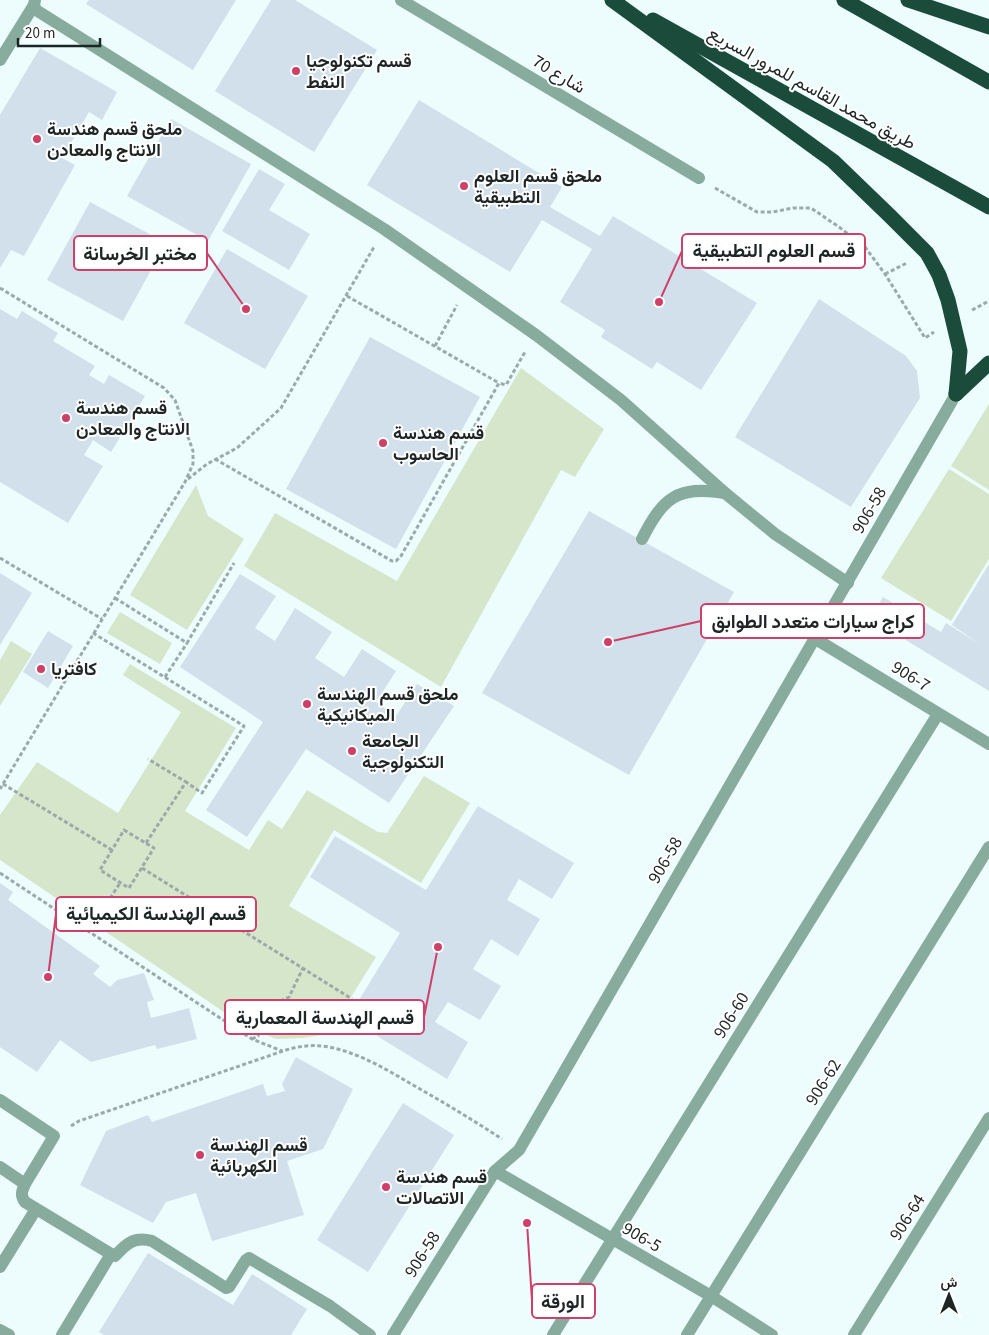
<svg xmlns="http://www.w3.org/2000/svg" width="989" height="1335" font-family="'Source Sans 3',Vazirmatn,sans-serif">
<style>
.green{fill:#d5e6cb}
.building{fill:#d1e0ea}
.lines{fill:none;stroke-linecap:round;stroke-linejoin:round}
.path{stroke:#9ca9a9;stroke-width:3;stroke-dasharray:4 2.5;stroke-linecap:butt}
.minor{stroke:#87ab9c;stroke-width:12}
.highway{stroke:#1b4b3b;stroke-width:15}
.poi-dot{fill:#ce4068;stroke:#fff;stroke-width:2}
.labels{text-anchor:middle;stroke-width:4;stroke-linejoin:round;paint-order:stroke}
.poi-label{font-size:18px;font-weight:bold;fill:#1e2525;stroke:#fff;text-anchor:start}
.street-label{font-size:18px;fill:#1e2525;stroke:#fff}
.leader{fill:none;stroke:#ce4068;stroke-width:2}
.callout-dot{fill:#ce4068;stroke:#fff;stroke-width:2}
.callout{fill:#fff;stroke:#ce4068;stroke-width:2}
.callout-label{font-size:19px;text-anchor:middle;font-weight:bold;fill:#1e2525}
</style>
<rect width="100%" height="100%" fill="#edfdfe"/>
<g class="green">
<polygon points="521,368 604,429 575,477 561,470 441,687 244,566 275,513 397,581"/>
<polygon points="989,404 989,490 951,466"/>
<polygon points="949,469 989,494 989,559 951,621 881,578"/>
<polygon points="196,485 208,516 244,539 187,630 130,595"/>
<polygon points="120,612 172,643 160,664 107,633"/>
<polygon points="11,641 32,654 0,706 0,660"/>
<polygon points="130,664 236,728 185,811 249,850 268,820 282,829 307,790 378,832 387,833 424,776 470,803 421,883 334,830 289,906 376,957 328,1034 303,1038 276,1039 243,1025 0,860 0,815 37,762 118,813 181,712 123,675"/>
</g>
<g class="building">
<polygon points="89,0 236,0 193,70 86,4"/>
<polygon points="271,0 295,0 377,50 314,152 215,91"/>
<polygon points="40,48 117,92 102,120 89,112 62,158 75,165 24,256 11,250 0,268 0,115"/>
<polygon points="419,100 562,187 550,207 600,236 613,216 757,303 701,390 657,362 652,369 601,337 605,330 560,302 592,249 542,220 510,272 367,185"/>
<polygon points="171,119 251,164 208,241 127,196"/>
<polygon points="259,169 285,184 269,210 310,234 289,270 222,231"/>
<polygon points="90,202 166,243 123,321 47,280"/>
<polygon points="227,249 308,296 265,369 184,323"/>
<polygon points="819,299 906,356 917,371 920,398 851,507 735,437"/>
<polygon points="0,309 17,319 22,311 58,333 53,341 95,366 89,375 104,384 109,375 145,396 111,452 93,440 84,455 103,466 68,523 0,482"/>
<polygon points="370,337 480,397 396,549 286,489"/>
<polygon points="589,511 734,592 629,775 482,693"/>
<polygon points="989,564 989,691 870,618 883,597 941,632 946,623 981,645 952,625"/>
<polygon points="0,573 32,593 0,645"/>
<polygon points="240,574 276,596 255,628 275,641 295,608 332,632 315,658 344,677 362,649 396,671 376,702 396,716 417,684 454,706 389,803 306,749 247,837 206,810 263,722 180,667"/>
<polygon points="48,631 73,646 48,688 23,672"/>
<polygon points="478,806 574,863 552,899 519,879 507,900 540,919 518,956 491,939 473,969 501,986 480,1020 448,1002 435,1022 468,1042 447,1079 348,1018 400,933 310,877 335,836 426,890"/>
<polygon points="0,883 13,892 8,900 100,966 93,974 110,987 117,980 144,973 154,1000 147,1002 151,1018 189,1008 197,1039 157,1049 155,1045 91,1062 60,1040 37,1072 0,1047"/>
<polygon points="296,1057 353,1089 323,1149 287,1161 304,1215 212,1241 196,1193 166,1202 153,1223 80,1185 106,1131 148,1115 152,1122 263,1084 267,1096 285,1091 282,1084"/>
<polygon points="403,1103 454,1135 368,1272 317,1240"/>
<polygon points="148,1253 233,1305 252,1274 307,1309 291,1335 104,1335 99,1332"/>
</g>
<g class="lines">
<g class="path">
<polyline points="715,188 757,212 773,212 793,208 811,208 839,227 865,247 885,274 925,338 934,332"/>
<polyline points="885,274 907,263"/>
<polyline points="0,288 164,388 175,400 193,451 193,464 185,482 0,789"/>
<polyline points="347,296 499,383"/>
<polyline points="972,310 989,301"/>
<polyline points="435,346 457,305"/>
<polyline points="215,459 392,561 396,561 401,556 499,383 506,385 525,352"/>
<polyline points="188,479 207,464 237,448 281,408 374,247"/>
<polyline points="0,558 102,619"/>
<polyline points="115,598 187,643 234,563"/>
<polyline points="93,633 244,726 202,793 186,782"/>
<polyline points="165,677 187,643"/>
<polyline points="3,784 112,850"/>
<polygon points="124,830 154,848 129,888 100,870"/>
<polyline points="146,843 186,782 148,759"/>
<polyline points="142,868 352,999"/>
<polyline points="0,873 252,1039 282,1051"/>
<polyline points="89,931 120,883"/>
<polyline points="252,1039 258,1036 263,1022 264,1011 268,1007 289,997 303,968"/>
<path d="M71,1126L79,1121L283,1051C298,1046 313,1044 329,1047C359,1053 386,1069 413,1085C443,1102 473,1120 502,1139"/>
</g>
<g class="minor">
<polyline points="35,0 34,5 36,10 384,229 536,335 621,400 725,493 775,534 848,583"/>
<polyline points="401,0 699,178"/>
<polyline points="0,60 34,5"/>
<path d="M642,539C663,498 677,485 725,493"/>
<polyline points="814,638 989,744"/>
<path d="M0,1100L54,1136L25,1184C22,1191 20,1195 25,1202L111,1254L62,1335"/>
<polyline points="0,1167 25,1184"/>
<polyline points="495,1171 711,1296 772,1335"/>
<path d="M111,1254L115,1256C126,1244 134,1236 152,1241L226,1288L229,1287L246,1260L249,1258L330,1306L370,1335"/>
<polyline points="0,1267 36,1209"/>
<polyline points="0,1330 9,1335"/>
<polyline points="393,1335 495,1171 519,1150 956,394"/>
<polyline points="553,1335 938,714"/>
<polyline points="687,1335 989,847"/>
<polyline points="854,1335 989,1118"/>
</g>
<g class="highway">
<polyline points="612,0 833,161 890,216 927,253 939,275 948,300 960,351 956,394"/>
<polyline points="844,0 989,82"/>
<polyline points="908,0 989,27"/>
<polyline points="653,20 989,207"/>
<polyline points="956,394 989,363"/>
</g>
</g>
<g class="poi-dot">
<circle cx="296" cy="71" r="5"/>
<circle cx="37" cy="139" r="5"/>
<circle cx="464" cy="186" r="5"/>
<circle cx="66" cy="418" r="5"/>
<circle cx="383" cy="443" r="5"/>
<circle cx="41" cy="669" r="5"/>
<circle cx="307" cy="704" r="5"/>
<circle cx="352" cy="751" r="5"/>
<circle cx="200" cy="1155" r="5"/>
<circle cx="386" cy="1187" r="5"/>
</g>
<g class="labels">
<g class="poi-label">
<text x="306" y="67">قسم تكنولوجيا<tspan x="306" dy="21">النفط</tspan></text>
<text x="47" y="135">ملحق قسم هندسة<tspan x="47" dy="21">الانتاج والمعادن</tspan></text>
<text x="474" y="182">ملحق قسم العلوم<tspan x="474" dy="21">التطبيقية</tspan></text>
<text x="76" y="414">قسم هندسة<tspan x="76" dy="21">الانتاج والمعادن</tspan></text>
<text x="393" y="439">قسم هندسة<tspan x="393" dy="21">الحاسوب</tspan></text>
<text x="51" y="675">كافتريا</text>
<text x="317" y="700">ملحق قسم الهندسة<tspan x="317" dy="21">الميكانيكية</tspan></text>
<text x="362" y="747">الجامعة<tspan x="362" dy="21">التكنولوجية</tspan></text>
<text x="210" y="1151">قسم الهندسة<tspan x="210" dy="21">الكهربائية</tspan></text>
<text x="396" y="1183">قسم هندسة<tspan x="396" dy="21">الاتصالات</tspan></text>
</g>
<g class="street-label">
<text transform="translate(559 74) rotate(31)" y="6">شارع 70</text>
<text transform="translate(812 88) rotate(29)" y="6">طريق محمد القاسم للمرور السريع</text>
<text transform="translate(869 510) rotate(-60)" y="6">906-58</text>
<text transform="translate(911 676) rotate(32)" y="6">906-7</text>
<text transform="translate(665 860) rotate(-60)" y="6">906-58</text>
<text transform="translate(731 1015) rotate(-58)" y="6">906-60</text>
<text transform="translate(823 1082) rotate(-58)" y="6">906-62</text>
<text transform="translate(907 1217) rotate(-58)" y="6">906-64</text>
<text transform="translate(642 1237) rotate(30)" y="6">906-5</text>
<text transform="translate(422 1254) rotate(-58)" y="6">906-58</text>
</g>
</g>
<path class="leader" d="M659 302L682 251M246 309L207 253M608 642L701 621M48 977L56 914M438 947L424 1017M527 1223L532 1301"/>
<g class="callout-dot">
<circle cx="659" cy="302" r="5"/>
<circle cx="246" cy="309" r="5"/>
<circle cx="608" cy="642" r="5"/>
<circle cx="48" cy="977" r="5"/>
<circle cx="438" cy="947" r="5"/>
<circle cx="527" cy="1223" r="5"/>
</g>
<g class="callout">
<rect x="682" y="234" width="183" height="34" rx="5"/>
<rect x="74" y="236" width="133" height="34" rx="5"/>
<rect x="701" y="604" width="223" height="34" rx="5"/>
<rect x="56" y="897" width="200" height="34" rx="5"/>
<rect x="225" y="1000" width="199" height="34" rx="5"/>
<rect x="532" y="1284" width="63" height="34" rx="5"/>
</g>
<g class="callout-label">
<text x="774" y="257">قسم العلوم التطبيقية</text>
<text x="140" y="260">مختبر الخرسانة</text>
<text x="813" y="628">كراج سيارات متعدد الطوابق</text>
<text x="156" y="920">قسم الهندسة الكيميائية</text>
<text x="325" y="1024">قسم الهندسة المعمارية</text>
<text x="563" y="1308">الورقة</text>
</g>
<g transform="translate(949 1295)" stroke="#ffffff" stroke-width="4" paint-order="stroke">
<path d="M0-4L9 19L0 12L-9 19Z" fill="#1e2525"/>
<text y="-8" font-size="14" font-weight="bold" text-anchor="middle" fill="#1e2525">ش</text>
</g>
<path d="M18 38v8h82v-8" fill="none" stroke="#1e2525" stroke-width="2.5"/>
<text x="25" y="38" font-size="15" fill="#1e2525" stroke="#ffffff" stroke-width="4" paint-order="stroke">20 m</text>
</svg>
